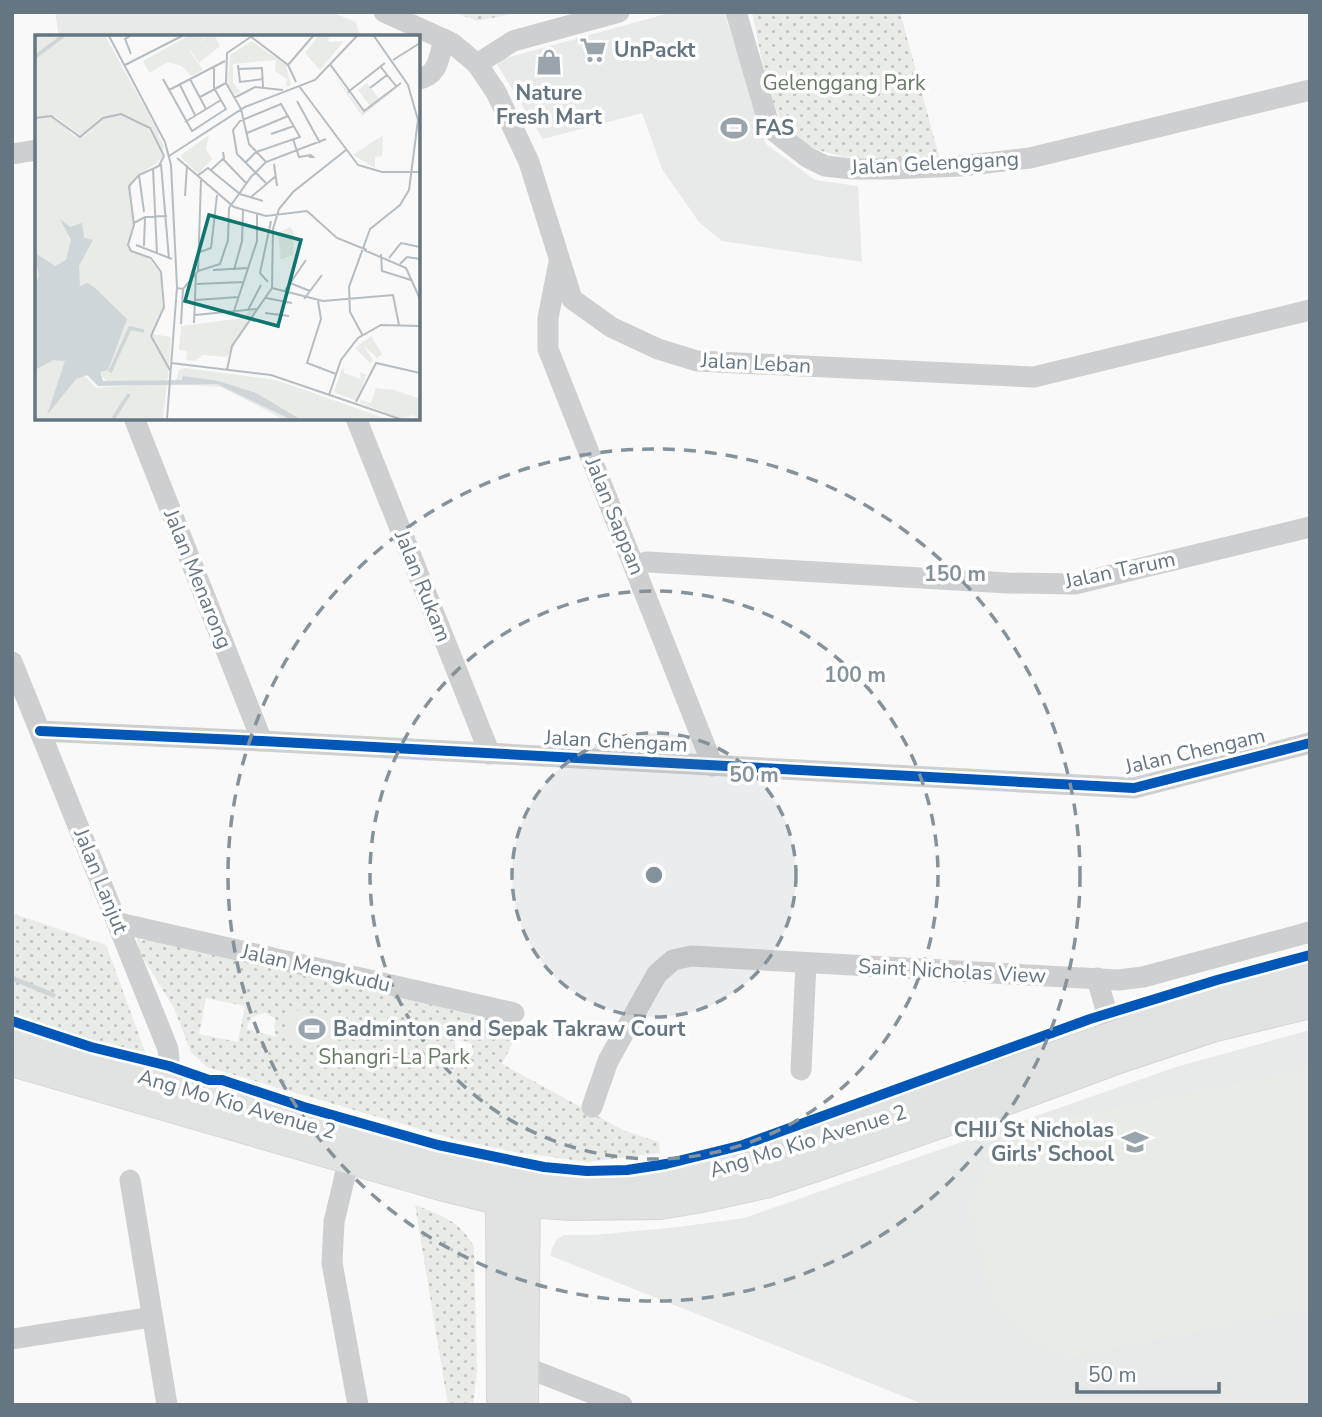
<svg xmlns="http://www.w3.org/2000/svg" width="1322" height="1417" font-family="'Nunito Sans',sans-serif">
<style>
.built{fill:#e8e9e9}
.grass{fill:url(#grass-dots);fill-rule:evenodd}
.garden{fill:#e8ebe6}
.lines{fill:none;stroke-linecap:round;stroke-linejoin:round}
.stream{stroke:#ced6d9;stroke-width:5}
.secondary-casing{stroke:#d5d6d7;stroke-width:32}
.street{stroke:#cecfd0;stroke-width:21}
.secondary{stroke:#e1e2e2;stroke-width:30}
.cycleway-casing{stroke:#fff;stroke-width:15}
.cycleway{stroke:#0057b8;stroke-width:10}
.ring{fill:none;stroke:#84929c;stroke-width:3.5;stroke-dasharray:12 9}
.labels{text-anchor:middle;stroke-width:7;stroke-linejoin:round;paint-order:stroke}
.poi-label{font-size:21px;font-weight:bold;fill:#657683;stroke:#fff;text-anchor:start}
.park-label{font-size:21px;fill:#687a64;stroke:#fff}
.street-label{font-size:21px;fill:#657683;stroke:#fff}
.inset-river{fill:none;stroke:#ced6d9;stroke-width:3.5}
.inset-road{fill:none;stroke:#b5bdc3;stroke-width:2}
.view{fill:#0f766e;fill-opacity:0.15;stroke:#0f766e;stroke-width:3.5}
.inset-edge{fill:none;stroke:#657683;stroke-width:3.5}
.centre{fill:#84929c;stroke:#fff;stroke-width:3.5}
.ring-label{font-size:21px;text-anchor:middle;font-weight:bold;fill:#84929c;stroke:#fff;stroke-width:7;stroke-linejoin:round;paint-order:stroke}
</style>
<defs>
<pattern id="grass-dots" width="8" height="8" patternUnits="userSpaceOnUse" patternTransform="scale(1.75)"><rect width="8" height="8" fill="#e8ebe6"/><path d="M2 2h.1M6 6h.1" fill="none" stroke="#c0c3c0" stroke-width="1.8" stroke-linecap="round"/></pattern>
</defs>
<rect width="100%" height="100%" fill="#f9f9f9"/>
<g class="built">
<polygon points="55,12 331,12 356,22 360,37 59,37"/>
<polygon points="673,12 724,12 766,144 815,180 858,186 862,262 722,241 699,222 662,169 642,113 543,139 495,61"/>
<polygon points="1310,1030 1310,1405 925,1405 551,1256 552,1248 557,1239 564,1235 594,1235 678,1227 744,1218 1176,1067"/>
</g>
<g class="grass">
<polygon points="454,12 521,12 477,21"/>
<path d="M752,12H900L940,160C899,161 805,166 782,122C765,89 760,48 752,12Z"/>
<polygon points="12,913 106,945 147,1057 12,1016"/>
<path d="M136,928L141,941L150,939L523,1022L502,1064L625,1131L659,1142L660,1153L588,1162L515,1152L454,1139L207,1067L191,1052L174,1008L138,950ZM206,998L245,1006L238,1042L199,1034ZM266,1013L276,1019L274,1025L276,1037L247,1029C249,1018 255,1014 266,1013ZM455,1039L472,1044L473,1053L455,1057Z"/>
<path d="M415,1205C440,1215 461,1221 474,1247L477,1371L473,1405H448Z"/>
</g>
<g class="garden">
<polygon points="290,1009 339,1019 334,1048 285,1039"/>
<polygon points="1310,1068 1310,1308 1071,1358 1028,1340 993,1305 970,1206 988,1167 1017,1134 1067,1117"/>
</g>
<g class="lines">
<polyline class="stream" points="12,978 53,995"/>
<g class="secondary-casing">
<g id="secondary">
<polyline points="12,1040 392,1149 503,1179 567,1184 643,1186 719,1171 760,1160 1193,1009 1310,979"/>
<polyline points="12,1061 444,1186 501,1200 571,1205 660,1204 702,1197 765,1183 819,1165 975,1111 1119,1058 1212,1027 1310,1003"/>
<polyline points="502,1405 501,1200 503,1179"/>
<polyline points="523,1405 525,1182"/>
</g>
</g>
<g class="street">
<polyline points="384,12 452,43 477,64 496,92 529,162 572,299 611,327 658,349 697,361 1034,377 1310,310"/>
<polyline points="736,12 770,128 807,157 825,166 852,169 890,169 960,166 1030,158 1310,90"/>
<polyline points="477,64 513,41 619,12"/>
<path d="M418,79C439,76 439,56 444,39"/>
<polyline points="12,154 37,150"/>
<polyline points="559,262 548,318 548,349 713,766"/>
<polyline points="134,418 262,741"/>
<polyline points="356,418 490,754"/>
<polyline points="634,565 647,562 1008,583 1075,584 1310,527"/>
<polyline points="12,662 168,1049 171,1084 167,1098"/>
<polyline points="40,731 262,741 1134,788 1310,743"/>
<polyline points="119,923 514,1013"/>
<polyline points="1097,978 1117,1050"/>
<polyline points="801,1070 806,964"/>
<polyline points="592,1107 608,1061 657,974 673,960 691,956 1118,980 1143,977 1310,932"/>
<polyline points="352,1146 334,1222 332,1263 358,1405"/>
<polyline points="130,1180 167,1405"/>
<polyline points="12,1339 152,1317"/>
<polyline points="512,1365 525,1367 622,1405"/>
</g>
<use href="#secondary" class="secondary"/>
<g class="cycleway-casing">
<g id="cycleway">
<polyline points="40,731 262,741 1134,788 1310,743"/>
<polyline points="12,1021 91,1047 169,1066 209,1080 222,1080 304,1107 438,1145 544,1167 587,1171 627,1170 666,1164 743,1145 1090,1019 1217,980 1310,955"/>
</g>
</g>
<use href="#cycleway" class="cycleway"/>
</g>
<circle cx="654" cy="875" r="142" fill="#84929c" fill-opacity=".12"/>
<g class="ring">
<circle cx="654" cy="875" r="142"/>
<circle cx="654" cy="875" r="284"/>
<circle cx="654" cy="875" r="426"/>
</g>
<defs>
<g id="supermarket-bare" transform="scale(2.1)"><path d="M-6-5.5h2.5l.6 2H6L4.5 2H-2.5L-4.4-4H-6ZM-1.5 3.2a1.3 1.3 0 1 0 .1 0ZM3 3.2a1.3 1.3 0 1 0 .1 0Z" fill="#99a4ac" stroke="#fff" stroke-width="2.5" paint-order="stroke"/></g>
<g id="shop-bare" transform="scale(2.1)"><path d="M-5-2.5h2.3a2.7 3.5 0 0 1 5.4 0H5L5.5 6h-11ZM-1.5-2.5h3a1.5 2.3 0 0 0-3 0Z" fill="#99a4ac" stroke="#fff" stroke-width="2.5" paint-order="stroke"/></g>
<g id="stadium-bare" transform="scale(2.1)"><path d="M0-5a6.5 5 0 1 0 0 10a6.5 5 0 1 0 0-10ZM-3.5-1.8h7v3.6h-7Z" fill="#99a4ac" stroke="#fff" stroke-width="2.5" paint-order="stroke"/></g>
<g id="school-bare" transform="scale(2.1)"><path d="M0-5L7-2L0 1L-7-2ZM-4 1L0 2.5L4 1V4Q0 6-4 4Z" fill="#99a4ac" stroke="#fff" stroke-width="2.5" paint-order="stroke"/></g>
</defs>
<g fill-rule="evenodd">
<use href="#supermarket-bare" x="593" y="50"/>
<use href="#shop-bare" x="549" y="62"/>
<use href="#stadium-bare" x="734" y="128"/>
<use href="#stadium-bare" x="312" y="1029"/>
<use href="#school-bare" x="1135" y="1142"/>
</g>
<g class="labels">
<g class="poi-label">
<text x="614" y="57">UnPackt</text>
<text x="549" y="100" text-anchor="middle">Nature<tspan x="549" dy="24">Fresh Mart</tspan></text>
<text x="755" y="135">FAS</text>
<text x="333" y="1036">Badminton and Sepak Takraw Court</text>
<text x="1114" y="1137" text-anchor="end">CHIJ St Nicholas<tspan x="1114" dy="24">Girls' School</tspan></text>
</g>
<g class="park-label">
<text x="844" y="90">Gelenggang Park</text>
<text x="394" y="1064">Shangri-La Park</text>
</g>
<g class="street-label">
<text transform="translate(935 163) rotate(-3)" y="7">Jalan Gelenggang</text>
<text transform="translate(756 363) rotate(3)" y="7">Jalan Leban</text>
<text transform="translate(615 516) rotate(68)" y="7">Jalan Sappan</text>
<text transform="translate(1120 570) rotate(-12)" y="7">Jalan Tarum</text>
<text transform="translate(198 579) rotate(68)" y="7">Jalan Menarong</text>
<text transform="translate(423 586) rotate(68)" y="7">Jalan Rukam</text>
<text transform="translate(616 741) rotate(3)" y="7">Jalan Chengam</text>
<text transform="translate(1195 751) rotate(-13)" y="7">Jalan Chengam</text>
<text transform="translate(101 881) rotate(68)" y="7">Jalan Lanjut</text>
<text transform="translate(316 968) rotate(13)" y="7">Jalan Mengkudu</text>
<text transform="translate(952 971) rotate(3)" y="7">Saint Nicholas View</text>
<text transform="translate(237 1104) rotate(16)" y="7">Ang Mo Kio Avenue 2</text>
<text transform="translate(808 1141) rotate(-17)" y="7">Ang Mo Kio Avenue 2</text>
</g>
</g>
<g transform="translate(35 35)">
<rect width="385" height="385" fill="#f9f9f9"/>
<path d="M0,1H70L123,96L127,119L116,93L16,79L40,102L50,101L60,91L123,127L97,143L92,207L129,269L117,299L131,345L72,347L65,338L50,341L61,353L132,348L128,384H0ZM153,1H171L155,17L168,35L156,41L147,31L133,27L114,38L108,26ZM283,1H293L294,7L309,6L285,35L270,18ZM217,6L251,30L256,50L251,52L252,44L240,36L241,25L198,29V48L206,57L199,60L193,49L195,20ZM297,37L328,77L336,72L323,55L332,48L345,65L366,50L327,81ZM348,100L347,121L340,122V133L318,120ZM222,275L192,322L168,320L160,326L151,325L152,316L144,315L146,291L209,283L214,276ZM336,301L347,319L342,323L328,310L338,325L335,328L320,313ZM308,331L309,338L326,344L325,337L331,340L322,366L299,357ZM150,333L241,345L352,384H248L186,352L140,349L144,335ZM331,348L326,365L336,368L341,353L359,355L385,364V384L378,380L368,384L325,368Z" fill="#e8ebe6"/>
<path d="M0,1H70L129,111L127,119L116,93L78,78L47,102L21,82H0ZM172,1H180L185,11L164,28L156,16ZM86,80L113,93L128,122L94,149L98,189L93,215L113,222L126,239L128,275L107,279L97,278V266L103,263L78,267L65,261L53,248L45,251L44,230L58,205L49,203V190L28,188L36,205L34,220L27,229L11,228L0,218V84L20,83L35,100L48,103L68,84ZM174,100L171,114L177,124L163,139L145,121ZM96,294L115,303L117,299L136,302L133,344L86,346L90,331L100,323L89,319Z" fill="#e8ebe6"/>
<path d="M255,192L259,197L258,220L246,224L243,198Z" fill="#e8ebe6"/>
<path d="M25,184L35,192L47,188L49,203L58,205L44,231L45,251L53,248L60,253L92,284L73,335L65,337L68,346L147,345L148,341L183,346L221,358L265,384H255L182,349L63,351L52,340L41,344L12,380L30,326L18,325L0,335V248L4,242L0,218L20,231L31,225L36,205Z" fill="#ced6d9"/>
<path class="inset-river" d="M0,22L28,1M75,337L95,293L109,296M78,384L94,359"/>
<path class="inset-road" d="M74,1L130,107L136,130L142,252L132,384M95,1L90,4L96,19M215,1L253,30L261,47M217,1L192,18L191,48L206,74L214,109L231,127M358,25L385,8M295,29L329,76L366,48M90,30L147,1M203,30L205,47L228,44M253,30L278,1M345,31L361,51M203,34L227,33L228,52M128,44L157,96L191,74L179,53V32M155,44L171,74M145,50L160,80M264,51L323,130L347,137H385M335,53L352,40M134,55L190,26M313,57L350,28M165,62L191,48M199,63L220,52L248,55M262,66L285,108M0,83L16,81L45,102L68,83L86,79L115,93L129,121M150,87L186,65M212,98L253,81M236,99L259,91M258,104L264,122L276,120L278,122H274M129,121L124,131L104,140L94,151L99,190L93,210L96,216L116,223L126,237L129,272L116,301L136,337M134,121L210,72L280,45L322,1M142,123L199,172L231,181L272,176L302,203L332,215M188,124L211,148M211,127L221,117L265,102L246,69L205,86L198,95L202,119L231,148M126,129L134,224M239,129L242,151M118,133L122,219M176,135L189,123L188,117M104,140L109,177M162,141L173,133L205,159L228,166M150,161L152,130M216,162L241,141M99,188L110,182L132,181M101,210L137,224M109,211L110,182M329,215L371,233L385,264M162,218L176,213L182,160M346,219L347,236L376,245M354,223L366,208L385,212M365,229L372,222L385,224M178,235L213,233M199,235L207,206L208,175M163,236L166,145M233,247L225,238L236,186M255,248L275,256M162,249L208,247M142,253L148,254L163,236L185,229L193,205L194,173L216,142L231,127L291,104M237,253L288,266L358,260L364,290M249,257L271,225M231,263L257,268M269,264L287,240M161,265L204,262M283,266L286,284L272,328L301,339M213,275L226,250M199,276L222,206V179M230,278L254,281M160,280L222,274M218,285L245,292M159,288L161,238M146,289L148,254M328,301L315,277L314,252L335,194L365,170L374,155L383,85L373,50L339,1M136,328L236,340L365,384M192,335L197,311L237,253L238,194L244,174L258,157L311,115M294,360L306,325L323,303L346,290L385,291M321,367L341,328L385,338"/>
<path class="view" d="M174,180L266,205L243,291L150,266Z"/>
<rect width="385" height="385" class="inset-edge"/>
</g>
<circle cx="654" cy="875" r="10" class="centre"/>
<g class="ring-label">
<text x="955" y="581">150 m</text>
<text x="855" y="682">100 m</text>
<text x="754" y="782">50 m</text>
</g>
<rect width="1322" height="1417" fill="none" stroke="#657683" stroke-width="28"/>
<path d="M1077 1382v10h142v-10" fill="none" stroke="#657683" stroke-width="3.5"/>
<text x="1088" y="1382" font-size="21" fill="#657683" stroke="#ffffff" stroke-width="5" paint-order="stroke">50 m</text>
</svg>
